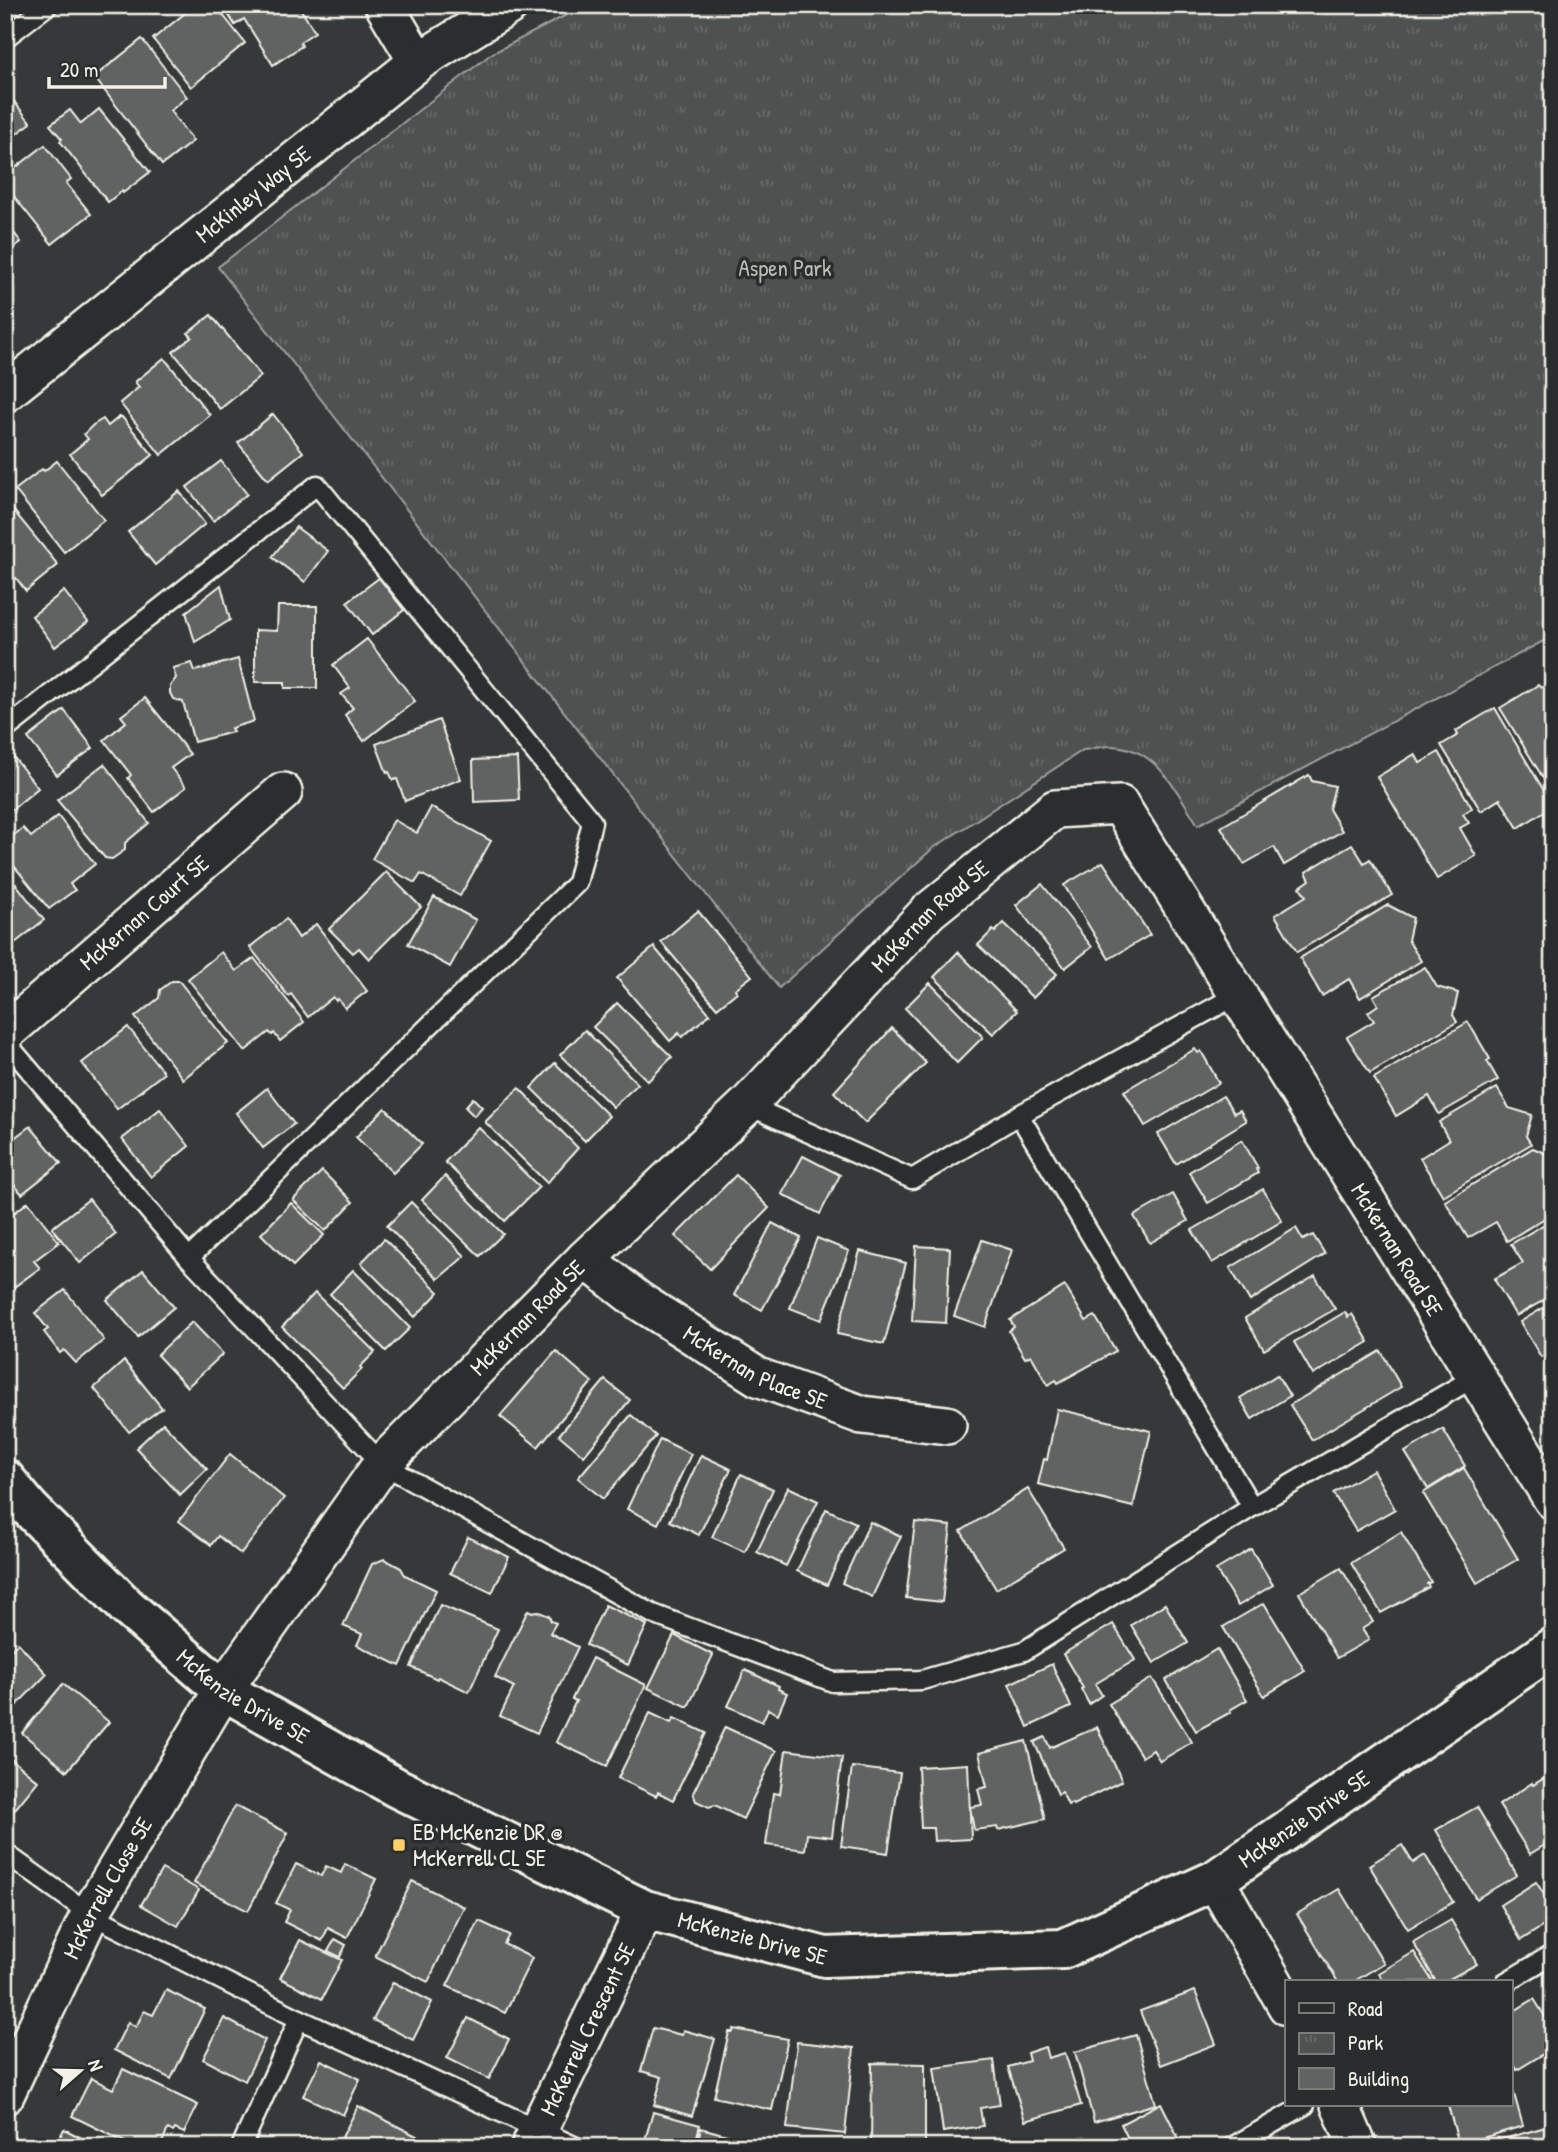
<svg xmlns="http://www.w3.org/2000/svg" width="1558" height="2152" font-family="'Patrick Hand',sans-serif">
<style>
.park{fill:url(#park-tufts);stroke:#a1a19c;stroke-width:2}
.building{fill:#616362;stroke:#f4f1e8;stroke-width:2}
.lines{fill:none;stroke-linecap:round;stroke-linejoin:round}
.lane-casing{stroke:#f4f1e8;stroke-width:23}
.street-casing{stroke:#f4f1e8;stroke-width:42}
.secondary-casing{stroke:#f4f1e8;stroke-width:44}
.lane{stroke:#2a2d2e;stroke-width:18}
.street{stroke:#2a2d2e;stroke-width:37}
.secondary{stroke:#2a2d2e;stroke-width:38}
.poi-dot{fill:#ffd166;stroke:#2a2d2e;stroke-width:2.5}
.labels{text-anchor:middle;stroke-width:7;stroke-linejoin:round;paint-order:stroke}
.street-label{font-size:23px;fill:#f4f1e8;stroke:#2a2d2e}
.park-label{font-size:23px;fill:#bab9b2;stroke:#2a2d2e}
.poi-label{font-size:23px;fill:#f4f1e8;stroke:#2a2d2e;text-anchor:start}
</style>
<defs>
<pattern id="park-tufts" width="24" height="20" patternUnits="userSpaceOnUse" patternTransform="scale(1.75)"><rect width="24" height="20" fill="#4e514f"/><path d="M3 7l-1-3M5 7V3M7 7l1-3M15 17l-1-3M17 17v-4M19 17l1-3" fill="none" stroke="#686a68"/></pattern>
</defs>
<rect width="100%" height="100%" fill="#363939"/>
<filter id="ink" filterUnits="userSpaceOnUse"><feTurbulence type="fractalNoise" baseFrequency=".0143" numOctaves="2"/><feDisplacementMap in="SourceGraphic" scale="14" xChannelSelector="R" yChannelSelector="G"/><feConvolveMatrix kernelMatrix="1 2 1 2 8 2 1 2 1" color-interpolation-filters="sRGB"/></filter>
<g filter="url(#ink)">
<path class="park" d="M599,5H1553V636L1198,825C1177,792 1157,747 1111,746C1102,746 1092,749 1083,750L932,849L779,988L218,267L491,54L572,12Z"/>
<g class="building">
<polygon points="195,5 215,5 245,43 191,87 153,39"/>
<polygon points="234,5 298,5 315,32 300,42 302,46 273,65 244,19 235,25 226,11"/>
<polygon points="142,39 187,97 170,111 193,141 162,165 94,77"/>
<polygon points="5,90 31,123 5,142"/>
<polygon points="99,109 150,172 123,193 122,191 108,202 60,141 62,139 50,125 70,110 81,124"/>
<polygon points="45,145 71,179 66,183 91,214 52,244 5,185 5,176"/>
<polygon points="5,221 21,242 8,252 10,255 5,259"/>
<polygon points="211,315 261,376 220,409 173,352 192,337 188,333"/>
<polygon points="164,358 210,415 161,455 120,403 139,387 135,382"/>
<polygon points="273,414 303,452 268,480 238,443"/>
<polygon points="119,417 122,417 153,455 102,495 70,454 88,439 84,434 93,425 103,419 108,426"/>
<polygon points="57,461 104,520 64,552 15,490 42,469 44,471"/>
<polygon points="221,461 247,494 213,521 187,487"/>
<polygon points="179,491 205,524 155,565 128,532"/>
<polygon points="5,500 58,565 26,591 16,578 5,586"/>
<polygon points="296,527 328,551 305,582 272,557"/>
<polygon points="379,578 404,610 372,635 347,602"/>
<polygon points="221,585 230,620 195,642 186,612"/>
<polygon points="64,591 88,622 55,647 32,616"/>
<polygon points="278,606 317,606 317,688 285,688 285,682 255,682 255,630 277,631"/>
<polygon points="367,639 415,701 364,741 345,715 353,708 341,694 350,688 333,665"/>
<polygon points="238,659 254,721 231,728 233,732 194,742 183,702 173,699 170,693 170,686 176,678 173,668 192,663 195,671"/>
<polygon points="1553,681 1553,794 1500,708 1538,685 1541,688"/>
<polygon points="145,698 190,754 171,768 186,787 154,812 128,778 131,775 104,740 126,722 121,716"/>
<polygon points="1495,708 1553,806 1518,828 1500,799 1481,811 1441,745 1458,735 1456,731"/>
<polygon points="64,710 93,748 57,775 28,738"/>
<polygon points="439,720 461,779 405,801 397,779 393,780 389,772 387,773 376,744"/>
<polygon points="1439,752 1472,808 1463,814 1469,823 1460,828 1476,856 1437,879 1377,777 1415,754 1420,763"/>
<polygon points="11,754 38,788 9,812 5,807 5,758"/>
<polygon points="517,758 519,800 474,802 473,760"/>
<polygon points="104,764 149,823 125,843 125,850 112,859 105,858 57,800"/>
<polygon points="1309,775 1312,781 1335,786 1329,809 1342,831 1284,865 1274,847 1244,864 1221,827"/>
<polygon points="431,807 491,841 460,896 421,874 415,883 372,859 394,820 417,833"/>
<polygon points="58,816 95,864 70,884 75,890 49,909 5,855 5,842 23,828 31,837"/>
<polygon points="1352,844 1364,863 1370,859 1392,895 1297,952 1275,915 1306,896 1300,887 1310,880 1306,872"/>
<polygon points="1103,862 1150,935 1109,959 1064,885"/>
<polygon points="386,872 421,907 369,959 359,948 353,953 329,929"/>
<polygon points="5,881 11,888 16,884 44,920 5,951"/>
<polygon points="1042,884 1092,947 1065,968 1016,905"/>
<polygon points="434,897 476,920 450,967 408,944"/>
<polygon points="1388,905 1413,918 1408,940 1421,961 1360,998 1349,979 1322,996 1300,958"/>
<polygon points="698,911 752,976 735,989 737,992 717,1008 661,942"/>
<polygon points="286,919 299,938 316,924 367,991 345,1008 338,999 336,1001 333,997 308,1017 291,994 288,996 250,947"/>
<polygon points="1004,923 1057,974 1033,998 978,945 993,930 995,932"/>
<polygon points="654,947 710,1014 682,1037 679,1033 670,1041 617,978"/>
<polygon points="221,952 236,971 254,958 304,1022 280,1041 274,1033 272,1035 269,1032 245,1051 188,979"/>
<polygon points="958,952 1017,1011 993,1034 934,977"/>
<polygon points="1425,967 1437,987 1458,993 1453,1015 1457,1022 1370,1073 1347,1037 1374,1021 1368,1012 1378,1005 1373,996"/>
<polygon points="172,981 179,981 228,1043 183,1079 135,1017 159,998 160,990"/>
<polygon points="930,983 983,1037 957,1063 905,1008"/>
<polygon points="617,1003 672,1057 648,1081 593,1027"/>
<polygon points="1468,1022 1490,1059 1487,1061 1498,1080 1439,1114 1429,1096 1396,1116 1374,1078"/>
<polygon points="128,1027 164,1073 117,1109 82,1063"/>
<polygon points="892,1028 926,1063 865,1123 834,1092"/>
<polygon points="585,1030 638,1084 613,1107 560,1055"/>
<polygon points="1195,1049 1198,1053 1201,1051 1219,1083 1145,1126 1124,1091"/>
<polygon points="555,1063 609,1116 585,1141 531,1088"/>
<polygon points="267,1088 294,1124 263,1148 236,1113"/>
<polygon points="519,1088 578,1148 547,1183 485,1122"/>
<polygon points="1497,1088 1509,1108 1532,1115 1526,1136 1531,1144 1443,1196 1420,1158 1449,1140 1439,1122"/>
<polygon points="1223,1096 1234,1113 1240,1110 1246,1121 1176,1164 1158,1134"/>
<polygon points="473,1098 482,1107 474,1116 465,1107"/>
<polygon points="385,1108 422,1144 393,1173 356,1137"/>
<polygon points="160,1109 189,1146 151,1177 122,1139"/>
<polygon points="30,1126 61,1163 22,1194 5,1174 5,1145"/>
<polygon points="478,1127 539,1187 505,1221 445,1162"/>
<polygon points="1242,1140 1258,1168 1256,1169 1258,1173 1208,1203 1189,1172"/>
<polygon points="1533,1148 1553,1157 1553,1213 1507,1241 1496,1222 1468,1238 1445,1201"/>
<polygon points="803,1156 840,1175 820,1214 782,1194"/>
<polygon points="322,1171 353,1202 325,1231 293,1200"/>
<polygon points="736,1175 769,1208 710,1269 675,1236"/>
<polygon points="445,1176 503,1234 480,1256 422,1200"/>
<polygon points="1263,1189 1282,1221 1212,1263 1192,1230"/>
<polygon points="1173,1194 1188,1221 1150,1243 1134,1216"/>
<polygon points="89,1199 116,1234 80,1263 52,1228"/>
<polygon points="28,1202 59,1242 34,1261 40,1268 7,1292 5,1220"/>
<polygon points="411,1202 465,1256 438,1279 387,1226"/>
<polygon points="291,1203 324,1235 293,1266 261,1234"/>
<polygon points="1553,1219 1553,1295 1516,1316 1494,1279 1523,1263 1511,1244"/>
<polygon points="772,1223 801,1238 762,1310 734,1295"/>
<polygon points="1296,1228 1303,1240 1313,1235 1325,1254 1250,1301 1230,1268"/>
<polygon points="817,1238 849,1251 821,1320 790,1308"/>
<polygon points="384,1239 439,1292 415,1317 361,1263"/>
<polygon points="982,1240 1012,1250 985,1327 954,1316"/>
<polygon points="916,1246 950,1248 946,1323 912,1321"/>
<polygon points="860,1251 906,1263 884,1344 837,1334"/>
<polygon points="143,1270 174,1307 138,1337 107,1300"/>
<polygon points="353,1270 410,1328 386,1351 330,1294"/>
<polygon points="1315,1276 1335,1309 1264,1350 1245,1318"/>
<polygon points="1065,1286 1086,1321 1095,1316 1116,1351 1058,1383 1056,1380 1048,1385 1031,1355 1025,1358 1009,1331 1014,1327 1010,1320"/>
<polygon points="65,1290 104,1340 76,1363 64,1350 60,1353 44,1332 48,1329 35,1313"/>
<polygon points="315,1293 375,1352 360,1367 362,1369 343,1388 282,1327"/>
<polygon points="1553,1302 1553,1350 1541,1357 1520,1322"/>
<polygon points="1345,1312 1348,1317 1352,1314 1369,1342 1313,1375 1294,1342"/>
<polygon points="192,1322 223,1354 187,1387 157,1355"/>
<polygon points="556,1351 592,1382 538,1447 500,1416"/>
<polygon points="1381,1351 1401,1387 1312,1440 1290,1405"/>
<polygon points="124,1361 162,1408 129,1432 94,1388"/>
<polygon points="1277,1375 1290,1396 1252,1419 1240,1398"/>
<polygon points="605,1380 630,1400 584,1456 559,1435"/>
<polygon points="1057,1409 1151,1431 1133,1507 1038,1484 1044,1459 1047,1460"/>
<polygon points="631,1415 656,1436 603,1499 578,1478"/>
<polygon points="163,1423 207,1469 180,1495 136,1448"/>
<polygon points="1443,1429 1465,1466 1428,1489 1405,1452"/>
<polygon points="660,1439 691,1454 658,1524 627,1509"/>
<polygon points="230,1454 284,1498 241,1554 218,1536 211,1545 179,1521"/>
<polygon points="701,1455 731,1469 699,1535 670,1521"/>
<polygon points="1464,1468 1518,1559 1477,1583 1423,1493"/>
<polygon points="1373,1470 1395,1509 1356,1531 1333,1493"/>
<polygon points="741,1474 773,1489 745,1552 712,1537"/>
<polygon points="788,1487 818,1501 786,1566 757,1552"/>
<polygon points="1028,1489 1064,1548 996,1589 961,1531"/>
<polygon points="826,1509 856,1523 827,1585 797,1571"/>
<polygon points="870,1522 901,1536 872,1597 842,1583"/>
<polygon points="915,1522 951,1526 942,1602 906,1598"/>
<polygon points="1401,1532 1431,1582 1427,1584 1429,1587 1381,1613 1351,1563"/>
<polygon points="468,1537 509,1557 492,1593 450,1573"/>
<polygon points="1251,1549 1273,1585 1238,1606 1216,1570"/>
<polygon points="384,1559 401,1568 405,1575 436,1590 400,1666 357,1645 362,1634 343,1626 372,1564"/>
<polygon points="1341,1568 1373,1622 1362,1629 1369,1640 1337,1658 1299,1593"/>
<polygon points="1264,1603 1305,1671 1264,1696 1223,1627"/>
<polygon points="1165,1604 1188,1643 1154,1663 1131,1625"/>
<polygon points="440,1605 498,1629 469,1692 438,1677 437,1679 411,1667"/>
<polygon points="605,1605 647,1625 628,1665 586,1645"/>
<polygon points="528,1610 532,1612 537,1611 549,1616 551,1621 556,1623 550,1633 578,1647 537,1733 500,1716 514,1687 495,1677"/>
<polygon points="1113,1624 1135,1660 1095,1684 1102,1695 1089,1704 1081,1689 1083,1688 1063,1654"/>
<polygon points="674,1635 713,1655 688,1707 648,1688"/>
<polygon points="18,1643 47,1674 5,1717 5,1656"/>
<polygon points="1217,1649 1247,1700 1230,1710 1231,1712 1196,1731 1166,1680"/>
<polygon points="592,1658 646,1685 607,1766 556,1742 576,1701 572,1699"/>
<polygon points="1052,1664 1071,1707 1028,1727 1009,1684"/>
<polygon points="745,1670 779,1686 778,1689 787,1693 778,1714 768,1709 762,1722 728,1706"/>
<polygon points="1152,1678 1192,1742 1160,1761 1153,1750 1142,1757 1109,1704"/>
<polygon points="63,1684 109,1722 67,1771 22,1733"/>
<polygon points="650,1713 671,1723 674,1718 706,1733 673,1800 658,1792 656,1796 618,1778"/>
<polygon points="725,1727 776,1751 743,1819 715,1805 709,1807 696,1801 693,1793"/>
<polygon points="1097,1727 1122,1781 1073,1805 1072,1803 1068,1805 1062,1792 1058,1794 1034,1742 1045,1737 1050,1748"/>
<polygon points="1026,1741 1045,1819 998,1830 997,1827 974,1830 970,1807 982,1805 978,1789 987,1787 979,1753"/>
<polygon points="786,1750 842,1757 832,1837 807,1834 805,1850 766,1845 773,1793 780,1794"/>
<polygon points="5,1754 38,1781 7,1819 5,1817"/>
<polygon points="968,1764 971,1839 934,1841 933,1828 921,1828 918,1767"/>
<polygon points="852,1767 900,1773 888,1853 841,1846"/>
<polygon points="1551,1774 1553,1778 1553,1840 1530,1854 1499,1805 1532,1783 1533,1785"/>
<polygon points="235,1806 288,1833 248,1911 194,1883"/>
<polygon points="1477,1807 1517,1875 1476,1899 1436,1830"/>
<polygon points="1402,1845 1413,1863 1425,1855 1453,1902 1408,1929 1369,1865"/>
<polygon points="296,1864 321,1876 326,1866 341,1873 345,1864 376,1879 347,1938 328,1928 322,1941 284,1922 290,1910 276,1903"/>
<polygon points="162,1869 199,1890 178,1926 141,1905"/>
<polygon points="412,1881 464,1907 428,1982 375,1956"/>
<polygon points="1536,1882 1553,1908 1553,1920 1521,1940 1500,1905"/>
<polygon points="1339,1889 1384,1963 1353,1982 1338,1982 1297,1914"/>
<polygon points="1451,1920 1477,1964 1444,1982 1436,1982 1413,1942"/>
<polygon points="479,1921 509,1935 504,1944 532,1958 505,2013 447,1986"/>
<polygon points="335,1939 346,1945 340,1957 328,1951"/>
<polygon points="300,1940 342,1960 322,1999 280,1978"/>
<polygon points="1414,1952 1433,1982 1384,1982 1379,1973"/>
<polygon points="393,1982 432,2002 413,2040 373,2020"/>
<polygon points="166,1990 205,2009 171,2079 114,2050 128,2022 136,2027 144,2011 153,2015"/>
<polygon points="1195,1991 1216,2044 1161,2065 1140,2011"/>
<polygon points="1534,1999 1553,2029 1553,2048 1517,2070 1511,2059 1511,2013"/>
<polygon points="224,2018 265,2040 245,2081 203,2059"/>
<polygon points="468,2018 509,2039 489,2079 447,2058"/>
<polygon points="653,2028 682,2035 683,2030 715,2039 692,2116 654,2105 662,2077 641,2071"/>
<polygon points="734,2029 788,2039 772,2110 714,2097 729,2032 733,2032"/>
<polygon points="1136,2035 1156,2104 1094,2122 1075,2052"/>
<polygon points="797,2042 854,2048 845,2134 787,2128"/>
<polygon points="1045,2047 1048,2058 1065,2053 1081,2105 1025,2121 1008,2067 1029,2061 1027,2053"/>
<polygon points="321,2060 360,2079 343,2115 303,2096"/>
<polygon points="994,2060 1000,2105 980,2108 983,2126 943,2132 934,2068"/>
<polygon points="872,2063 925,2064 925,2147 871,2147"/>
<polygon points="123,2069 198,2105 184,2133 175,2129 173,2132 168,2129 160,2147 135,2147 72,2116 91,2078 113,2089"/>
<polygon points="1511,2083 1523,2126 1459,2145 1448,2105 1511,2105"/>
<polygon points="1161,2103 1182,2145 1132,2147 1121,2124"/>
<polygon points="358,2106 434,2145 433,2147 337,2147"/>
<polygon points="653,2112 700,2125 694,2147 643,2147"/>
<polygon points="1549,2126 1553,2147 1475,2147"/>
<polygon points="701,2128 745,2140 743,2147 696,2147"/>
<polygon points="64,2129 99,2147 55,2147"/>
</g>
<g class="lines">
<g class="lane-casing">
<g id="lane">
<polyline points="5,38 48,5"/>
<polyline points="5,730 317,485 592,822 577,883 189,1258"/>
<polyline points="5,1041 189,1258 382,1464 653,1614 833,1682 922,1680 1024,1651 1252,1507 1475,1377"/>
<polyline points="747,1105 912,1179 1019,1115 1239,994"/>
<polyline points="1019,1115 1252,1507"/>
<polyline points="5,1853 90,1914 299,2019 576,2147"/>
<polyline points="1506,1982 1553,1954"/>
<polyline points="241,2147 299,2019"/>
<polyline points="1232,2147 1305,2105"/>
</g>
</g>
<g class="street-casing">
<g id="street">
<polyline points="384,5 418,62"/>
<path id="s1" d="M5,393L418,62L510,5"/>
<path id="s2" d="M5,1033L283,792"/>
<path id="s3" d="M585,1259L639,1301L758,1377L862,1415L947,1425"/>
<polyline points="1215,1880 1287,2006"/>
<path id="s4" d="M5,2095L90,1914L223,1690L382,1464L585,1259L747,1105L929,911L1055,809L1120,805L1553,1500"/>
<polyline points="1340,2105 1358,2147"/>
<path id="s5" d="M530,2147L645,1910"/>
</g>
</g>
<g class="secondary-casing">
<g id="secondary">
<path id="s6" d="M5,1479L29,1508L127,1607L223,1690L397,1788L645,1910L825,1957L1063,1949L1215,1880L1553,1647"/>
</g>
</g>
<use href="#lane" class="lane"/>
<use href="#street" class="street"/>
<use href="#secondary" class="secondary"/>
</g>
</g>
<rect class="poi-dot" x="392" y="1838" width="14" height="14" rx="3.5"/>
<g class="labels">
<g class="street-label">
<text dy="8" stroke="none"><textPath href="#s1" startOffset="318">McKinley Way SE</textPath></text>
<text dy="8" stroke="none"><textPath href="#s2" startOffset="184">McKernan Court SE</textPath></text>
<text dy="8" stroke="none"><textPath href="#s4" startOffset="1512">McKernan Road SE</textPath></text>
<text dy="8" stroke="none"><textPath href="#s4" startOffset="2266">McKernan Road SE</textPath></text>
<text dy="8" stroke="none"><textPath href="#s4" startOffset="943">McKernan Road SE</textPath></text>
<text dy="8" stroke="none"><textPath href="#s3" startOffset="203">McKernan Place SE</textPath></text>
<text dy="8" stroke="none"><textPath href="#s6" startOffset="324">McKenzie Drive SE</textPath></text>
<text dy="8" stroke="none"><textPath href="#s6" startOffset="1479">McKenzie Drive SE</textPath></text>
<text dy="8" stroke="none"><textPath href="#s4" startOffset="231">McKerrell Close SE</textPath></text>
<text dy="8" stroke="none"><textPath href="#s6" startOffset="891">McKenzie Drive SE</textPath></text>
<text dy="8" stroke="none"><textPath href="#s5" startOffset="131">McKerrell Crescent SE</textPath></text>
</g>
<g class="park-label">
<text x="785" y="276">Aspen Park</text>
</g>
<g class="poi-label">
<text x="413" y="1840">EB McKenzie DR @<tspan x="413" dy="26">McKerrell CL SE</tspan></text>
</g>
</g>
<rect width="1558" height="2152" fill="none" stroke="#2a2d2e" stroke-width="28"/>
<rect x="14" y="14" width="1530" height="2124" fill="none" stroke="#f4f1e8" stroke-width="2.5" filter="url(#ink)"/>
<rect x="1285" y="1980" width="228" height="126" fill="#2a2d2e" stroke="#7b7b78" stroke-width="2"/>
<rect x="1299" y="2003" width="35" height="10" fill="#2a2d2e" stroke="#7b7b78" stroke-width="2"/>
<text x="1348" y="2016" font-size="21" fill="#f4f1e8">Road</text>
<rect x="1299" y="2033" width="35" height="21" fill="url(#park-tufts)" stroke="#7b7b78" stroke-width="2"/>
<text x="1348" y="2050" font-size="21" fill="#f4f1e8">Park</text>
<rect x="1299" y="2068" width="35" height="21" fill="#616362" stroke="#7b7b78" stroke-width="2"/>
<text x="1348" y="2086" font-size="21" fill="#f4f1e8">Building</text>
<g transform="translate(80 2071) rotate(70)" stroke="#2a2d2e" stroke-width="5" paint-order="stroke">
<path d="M0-5L12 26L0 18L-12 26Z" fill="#f4f1e8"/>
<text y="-10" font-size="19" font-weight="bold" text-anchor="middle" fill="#f4f1e8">N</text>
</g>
<path d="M49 77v10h116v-10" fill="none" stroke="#f4f1e8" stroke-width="3.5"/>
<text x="60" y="77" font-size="21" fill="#f4f1e8" stroke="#2a2d2e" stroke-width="5" paint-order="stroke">20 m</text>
</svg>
